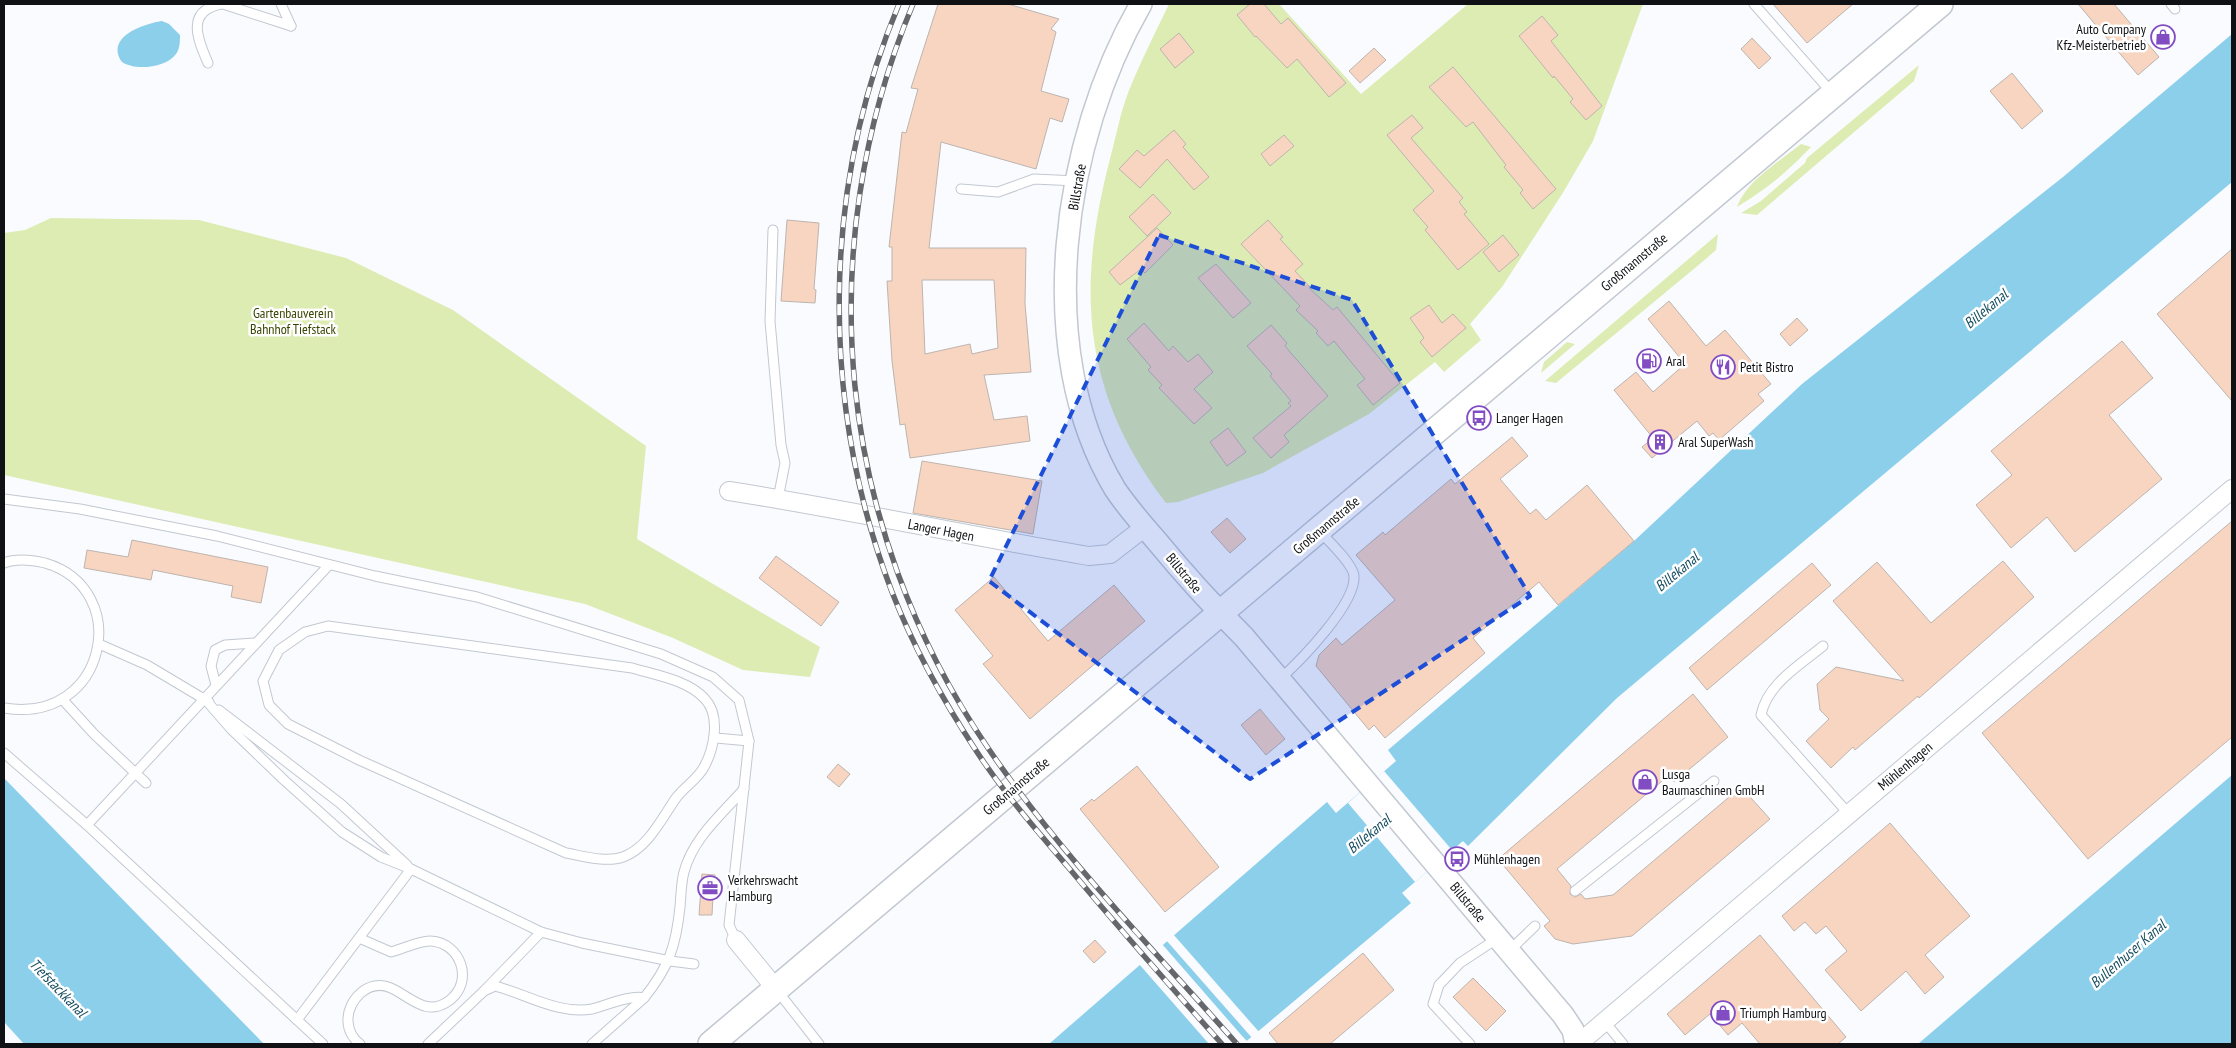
<svg xmlns="http://www.w3.org/2000/svg" width="2236" height="1048" font-family="'PT Sans Narrow',sans-serif">
<style>
.green{fill:#ddecb2}
.water{fill:#8ccfeb}
.pier{fill:#f9fbff}
.building{fill:#f7d5c1;stroke:#beb4ae;fill-rule:evenodd}
.lines{fill:none;stroke-linecap:round;stroke-linejoin:round}
.service-casing{stroke:#c2c8d1;stroke-width:11}
.minor-casing{stroke:#c2c8d1;stroke-width:20}
.tertiary-casing{stroke:#c2c8d1;stroke-width:24}
.secondary-casing{stroke:#c2c8d1;stroke-width:28}
.service{stroke:#fff;stroke-width:9}
.minor{stroke:#fff;stroke-width:18}
.tertiary{stroke:#fff;stroke-width:21}
.secondary{stroke:#fff;stroke-width:25}
.rail-casing{stroke:#65676a;stroke-width:5.5}
.rail{stroke:#fff;stroke-width:4;stroke-dasharray:11;stroke-linecap:butt}
.marked{fill:#1d4ed8;fill-opacity:0.2;stroke:#1d4ed8;stroke-width:4;stroke-dasharray:10 6;stroke-linejoin:round}
.labels{text-anchor:middle;stroke-width:5;stroke-linejoin:round;paint-order:stroke}
.poi-label{font-size:14px;fill:#0f1114;stroke:#fff;text-anchor:start}
.street-label{font-size:14px;fill:#0f1114;stroke:#fff}
.park-label{font-size:14px;fill:#3a4501;stroke:#fff}
.water-label{font-size:15px;font-style:italic;fill:#154d60;stroke:#fff}
</style>
<rect width="100%" height="100%" fill="#f9fbff"/>
<g class="green">
<path d="M1169,4H1279L1361,94L1468,4H1643L1593,141L1564,191L1502,287L1470,324L1481,340L1444,372L1435,362L1369,414L1263,473L1178,502L1166,503C1082,393 1076,289 1110,159C1116,137 1120,114 1128,93C1140,63 1155,33 1169,4Z"/>
<polygon points="1919,65 1914,81 1757,215 1741,213 1761,201 1805,163 1807,158"/>
<path d="M1801,144L1811,147C1786,173 1768,188 1737,207C1747,180 1779,162 1801,144Z"/>
<polygon points="51,218 199,220 346,258 453,310 646,446 637,539 820,647 810,677 743,670 673,638 585,604 4,475 4,233 25,230"/>
<polygon points="1718,234 1716,250 1701,263 1556,383 1545,381"/>
<polygon points="1567,342 1575,344 1541,373 1544,362"/>
</g>
<g class="water">
<path d="M162,21L169,24L180,35C180,41 180,49 176,54C166,68 135,71 122,62C105,37 143,24 162,21Z"/>
<polygon points="2232,34 2232,182 1617,698 1468,846 1463,841 1402,893 1411,903 1243,1044 1049,1044 1327,802 1336,813 1396,761 1388,750 1634,541 1802,384 2063,177"/>
<polygon points="2232,775 2232,1044 1918,1044"/>
<polygon points="4,778 264,1044 24,1044 4,1022"/>
</g>
<g class="pier">
<polygon points="1384,771 1452,850 1415,882 1348,803"/>
<polygon points="1173,934 1260,1033 1253,1039 1166,940"/>
<polygon points="1162,944 1243,1037 1249,1043 1209,1044 1139,964"/>
</g>
<g class="building">
<path d="M938,4H1008L1059,19L1051,29L1056,32L1041,91L1069,99L1062,122L1050,118L1036,169L941,142L929,248H1026L1025,304L1031,372L984,375L994,420L1027,416L1030,441L910,458L905,424L900,425L892,361L887,281H892V247H889L902,132L906,133L918,89L911,88ZM922,280H994L998,348L972,354L970,344L925,354Z"/>
<polygon points="1250,4 1264,4 1281,24 1288,18 1346,83 1329,97 1297,59 1287,68 1256,36 1255,37 1237,15"/>
<polygon points="1773,4 1853,4 1807,43"/>
<polygon points="2078,4 2114,4 2159,57 2138,75"/>
<polygon points="1542,16 1558,35 1551,41 1602,106 1586,120 1570,102 1573,99 1554,76 1553,78 1519,36"/>
<polygon points="1179,33 1194,52 1175,68 1160,49"/>
<polygon points="1752,38 1771,58 1759,69 1741,49"/>
<polygon points="1374,48 1386,60 1360,83 1349,71"/>
<polygon points="1453,67 1556,189 1533,209 1520,193 1523,190 1504,167 1506,165 1473,122 1466,127 1429,87"/>
<polygon points="2012,73 2043,111 2022,129 1990,91"/>
<polygon points="1412,115 1423,128 1411,138 1463,198 1459,202 1467,212 1464,214 1489,244 1458,270 1425,230 1428,227 1413,210 1434,191 1387,135"/>
<polygon points="1174,130 1186,144 1183,147 1209,177 1194,190 1167,159 1140,188 1119,169 1137,150 1144,156"/>
<polygon points="1284,135 1294,146 1270,166 1261,154"/>
<polygon points="1153,194 1171,213 1147,236 1129,217"/>
<polygon points="787,220 819,223 814,289 816,290 815,303 781,301"/>
<polygon points="1268,220 1283,237 1280,239 1303,264 1295,271 1310,287 1309,288 1333,310 1337,307 1400,383 1373,405 1357,385 1365,379 1334,341 1328,346 1316,333 1318,331 1296,310 1300,306 1241,244"/>
<polygon points="1157,228 1173,245 1145,273 1141,269 1120,285 1109,272"/>
<polygon points="1503,235 1519,255 1499,272 1483,252"/>
<polygon points="2232,249 2232,401 2157,314"/>
<polygon points="1216,264 1251,303 1233,318 1198,278"/>
<polygon points="1669,301 1706,346 1725,330 1771,384 1758,394 1764,401 1719,440 1713,433 1709,436 1697,421 1652,458 1642,447 1653,438 1614,390 1636,372 1653,392 1685,364 1648,319"/>
<polygon points="1429,305 1442,323 1453,314 1466,328 1432,357 1420,342 1424,338 1410,318"/>
<polygon points="1797,318 1808,330 1790,346 1780,334"/>
<polygon points="1144,323 1169,351 1173,346 1188,362 1198,354 1213,372 1194,389 1212,408 1194,424 1159,388 1162,385 1148,370 1151,367 1127,339"/>
<polygon points="1271,325 1287,343 1285,346 1328,396 1284,435 1289,442 1271,458 1253,438 1291,406 1288,403 1291,401 1270,376 1272,374 1247,346"/>
<polygon points="2122,341 2153,378 2109,415 2162,479 2075,552 2047,517 2011,548 1976,505 2012,475 1991,451"/>
<polygon points="1228,428 1246,452 1227,466 1210,442"/>
<polygon points="1512,437 1528,456 1500,479 1530,514 1536,509 1546,520 1587,485 1634,541 1558,605 1539,582 1473,638 1485,653 1385,738 1374,725 1369,730 1316,666 1319,655 1336,638 1342,645 1395,600 1356,555 1383,532 1385,535 1451,479 1455,484"/>
<polygon points="922,461 1042,481 1033,534 913,513"/>
<polygon points="1227,518 1246,539 1230,553 1211,532"/>
<polygon points="2232,521 2232,737 2088,859 1982,733"/>
<polygon points="132,540 268,567 261,603 231,597 233,586 153,570 151,580 84,568 87,550 128,557"/>
<polygon points="776,556 839,602 821,626 759,578"/>
<polygon points="2003,561 2034,597 1919,698 1918,696 1855,750 1853,747 1831,768 1806,741 1829,719 1820,710 1817,684 1836,667 1904,681 1833,601 1877,562 1931,623"/>
<polygon points="1812,563 1831,585 1707,690 1689,668"/>
<polygon points="994,577 1048,641 1114,585 1145,621 1030,719 983,664 993,656 955,610"/>
<polygon points="1693,694 1728,737 1674,782 1668,776 1557,869 1571,886 1570,894 1575,897 1581,894 1585,899 1613,895 1741,787 1770,819 1632,936 1573,944 1555,939 1544,926 1550,921 1498,859"/>
<polygon points="1260,709 1285,739 1266,755 1241,725"/>
<polygon points="838,764 850,774 839,787 827,777"/>
<polygon points="1137,766 1219,867 1165,912 1080,809 1092,799 1094,801"/>
<polygon points="1890,823 1970,916 1925,955 1944,977 1925,994 1906,971 1861,1011 1825,970 1847,951 1826,926 1816,934 1805,922 1794,931 1782,916"/>
<polygon points="702,874 715,875 715,880 720,880 718,897 713,896 712,915 699,915"/>
<polygon points="1760,935 1846,1037 1838,1044 1760,1044 1742,1023 1728,1035 1710,1014 1685,1035 1667,1014"/>
<polygon points="1095,940 1106,952 1094,963 1083,951"/>
<polygon points="1363,953 1394,990 1330,1044 1278,1044 1269,1033"/>
<polygon points="1473,978 1506,1011 1486,1031 1453,997"/>
</g>
<g class="lines">
<g class="service-casing">
<g id="service">
<polyline points="223,4 291,26"/>
<polyline points="281,4 291,26"/>
<polyline points="1754,4 1833,94"/>
<polyline points="2171,4 2175,9"/>
<path d="M208,63C198,40 185,11 221,4"/>
<polyline points="961,189 998,192 1034,179 1077,181"/>
<polyline points="773,230 770,321 781,445 785,463 778,499"/>
<polyline points="4,499 80,509 217,536 375,576 477,597 661,654 713,677 739,700 749,741 729,925 736,940"/>
<path d="M4,563C17,558 32,560 45,563C134,589 107,725 4,708"/>
<path d="M328,626L632,668C655,675 688,680 705,699C721,716 714,749 704,767C698,779 684,787 676,798C662,818 648,848 623,857C606,863 583,856 566,853L359,760L288,724L269,705L263,681L279,650L305,632Z"/>
<polyline points="99,644 147,665 209,702"/>
<path d="M1823,646C1800,665 1767,684 1761,715L1848,813"/>
<path d="M1280,679C1300,661 1356,604 1354,576C1353,564 1328,540 1319,531"/>
<polyline points="216,685 211,666 215,650 225,645 255,643"/>
<polyline points="204,698 231,729 284,780 342,832 381,857 411,869 541,932 582,943 670,961 694,964"/>
<polyline points="63,700 94,734 146,783"/>
<polyline points="219,710 341,804 407,865"/>
<polyline points="716,738 749,741"/>
<polyline points="4,753 87,825 323,1044"/>
<polyline points="87,825 329,565"/>
<polyline points="1575,891 1714,781"/>
<path d="M359,938L391,952C403,949 420,940 431,941C461,943 474,981 450,1000C427,1018 411,997 391,988C369,978 347,1000 348,1021C348,1030 353,1039 360,1044"/>
<polyline points="1509,951 1535,926"/>
<polyline points="776,989 819,1044"/>
<path d="M484,991L495,986C526,994 559,1015 592,1009C605,1006 632,994 644,998C669,967 676,946 680,907C681,896 681,883 684,872C693,838 722,814 744,789"/>
<polyline points="297,1020 411,869"/>
<polyline points="1605,1022 1623,1044"/>
<polyline points="428,1044 484,991 541,932"/>
<polyline points="592,1044 644,998"/>
<polyline points="1470,1044 1433,1004 1439,985 1460,963 1498,938"/>
</g>
</g>
<g class="minor-casing">
<g id="minor">
<path d="M729,491C850,510 969,536 1089,556L1110,554L1145,527"/>
<polyline points="736,940 776,989"/>
<polyline points="1578,1044 2232,489"/>
</g>
</g>
<g class="tertiary-casing">
<path id="tertiary" d="M1141,4C1063,139 1031,349 1115,489C1127,507 1141,523 1155,539C1183,573 1213,606 1244,637L1563,1015L1573,1030L1576,1044"/>
</g>
<g class="secondary-casing">
<polyline id="secondary" points="711,1044 1940,4"/>
</g>
<use href="#service" class="service"/>
<use href="#minor" class="minor"/>
<use href="#tertiary" class="tertiary"/>
<use href="#secondary" class="secondary"/>
<g class="rail-casing">
<g id="rail">
<path d="M899,4C821,190 820,404 892,592C914,649 944,702 977,752C1004,793 1037,831 1068,867C1118,927 1170,986 1222,1044"/>
<path d="M913,4C810,251 836,526 988,748C1060,854 1152,948 1237,1044"/>
</g>
</g>
<use href="#rail" class="rail"/>
</g>
<path class="marked" d="M1159,235L1352,300L1530,596L1250,779L989,581Z"/>
<defs>
<g id="shop-ring" transform="scale(1.25)"><circle r="9.5" fill="#fff" stroke="#824cc3" stroke-width="1.5"/><path d="M-5-2.5h2.3a2.7 3.5 0 0 1 5.4 0H5L5.5 6h-11ZM-1.5-2.5h3a1.5 2.3 0 0 0-3 0Z" fill="#824cc3"/></g>
<g id="fuel-ring" transform="scale(1.25)"><circle r="9.5" fill="#fff" stroke="#824cc3" stroke-width="1.5"/><path d="M-5.5-6h7V0h2V4h1.3V-2.5L3-4.5l.8-.8L6-3V5H2.5V1h-1V6h-7ZM-4.2-4.7v3.2H.2V-4.7Z" fill="#824cc3"/></g>
<g id="restaurant-ring" transform="scale(1.25)"><circle r="9.5" fill="#fff" stroke="#824cc3" stroke-width="1.5"/><path d="M-5-6h1v4h1v-4h1v4h1v-4h1v5L-1.5 .5V6h-2V.5L-5-1ZM5-6V6H3V1.5H1.5Q1.5-4 5-6Z" fill="#824cc3"/></g>
<g id="bus-ring" transform="scale(1.25)"><circle r="9.5" fill="#fff" stroke="#824cc3" stroke-width="1.5"/><path d="M-5-6H5V4H4V6H2V4H-2V6H-4V4H-5ZM-3.5-4V0h7V-4ZM-3.5 1.2v1.5H-2V1.2ZM2 1.2v1.5H3.5V1.2Z" fill="#824cc3"/></g>
<g id="building-ring" transform="scale(1.25)"><circle r="9.5" fill="#fff" stroke="#824cc3" stroke-width="1.5"/><path d="M-4-6H4V6H1V3H-1V6H-4ZM-2.5-4.3h1.7v1.8h-1.7ZM.8-4.3h1.7v1.8H.8ZM-2.5-1h1.7V.8h-1.7ZM.8-1h1.7V.8H.8Z" fill="#824cc3"/></g>
<g id="office-ring" transform="scale(1.25)"><circle r="9.5" fill="#fff" stroke="#824cc3" stroke-width="1.5"/><path d="M-6-3h4V-5.5h4V-3h4V5H-6ZM-1-4.5V-3h2v-1.5ZM-6 0V1H6V0Z" fill="#824cc3"/></g>
</defs>
<g fill-rule="evenodd">
<use href="#shop-ring" x="2163" y="37"/>
<use href="#fuel-ring" x="1649" y="361"/>
<use href="#restaurant-ring" x="1723" y="367"/>
<use href="#bus-ring" x="1479" y="418"/>
<use href="#building-ring" x="1660" y="442"/>
<use href="#shop-ring" x="1645" y="782"/>
<use href="#bus-ring" x="1457" y="859"/>
<use href="#office-ring" x="710" y="888"/>
<use href="#shop-ring" x="1723" y="1013"/>
</g>
<g class="labels">
<g class="poi-label">
<text x="2146" y="34" text-anchor="end">Auto Company<tspan x="2146" dy="16">Kfz-Meisterbetrieb</tspan></text>
<text x="1666" y="366">Aral</text>
<text x="1740" y="372">Petit Bistro</text>
<text x="1496" y="423">Langer Hagen</text>
<text x="1678" y="447">Aral SuperWash</text>
<text x="1662" y="779">Lusga<tspan x="1662" dy="16">Baumaschinen GmbH</tspan></text>
<text x="1474" y="864">Mühlenhagen</text>
<text x="728" y="885">Verkehrswacht<tspan x="728" dy="16">Hamburg</tspan></text>
<text x="1740" y="1018">Triumph Hamburg</text>
</g>
<g class="street-label">
<text transform="translate(1077 187) rotate(-80)" y="5">Billstraße</text>
<text transform="translate(1634 262) rotate(-40)" y="5">Großmannstraße</text>
<text transform="translate(1326 525) rotate(-40)" y="5">Großmannstraße</text>
<text transform="translate(941 530) rotate(11)" y="5">Langer Hagen</text>
<text transform="translate(1184 573) rotate(50)" y="5">Billstraße</text>
<text transform="translate(1905 766) rotate(-40)" y="5">Mühlenhagen</text>
<text transform="translate(1016 786) rotate(-40)" y="5">Großmannstraße</text>
<text transform="translate(1468 902) rotate(50)" y="5">Billstraße</text>
</g>
<g class="park-label">
<text x="293" y="318">Gartenbauverein<tspan x="293" dy="16">Bahnhof Tiefstack</tspan></text>
</g>
<g class="water-label">
<text transform="translate(1986 309) rotate(-40)" y="5">Billekanal</text>
<text transform="translate(1677 572) rotate(-40)" y="5">Billekanal</text>
<text transform="translate(1369 834) rotate(-40)" y="5">Billekanal</text>
<text transform="translate(2128 954) rotate(-41)" y="5">Bullenhuser Kanal</text>
<text transform="translate(58 988) rotate(46)" y="5">Tiefstackkanal</text>
</g>
</g>
<rect width="2236" height="1048" fill="none" stroke="#0f1114" stroke-width="10"/>
</svg>
